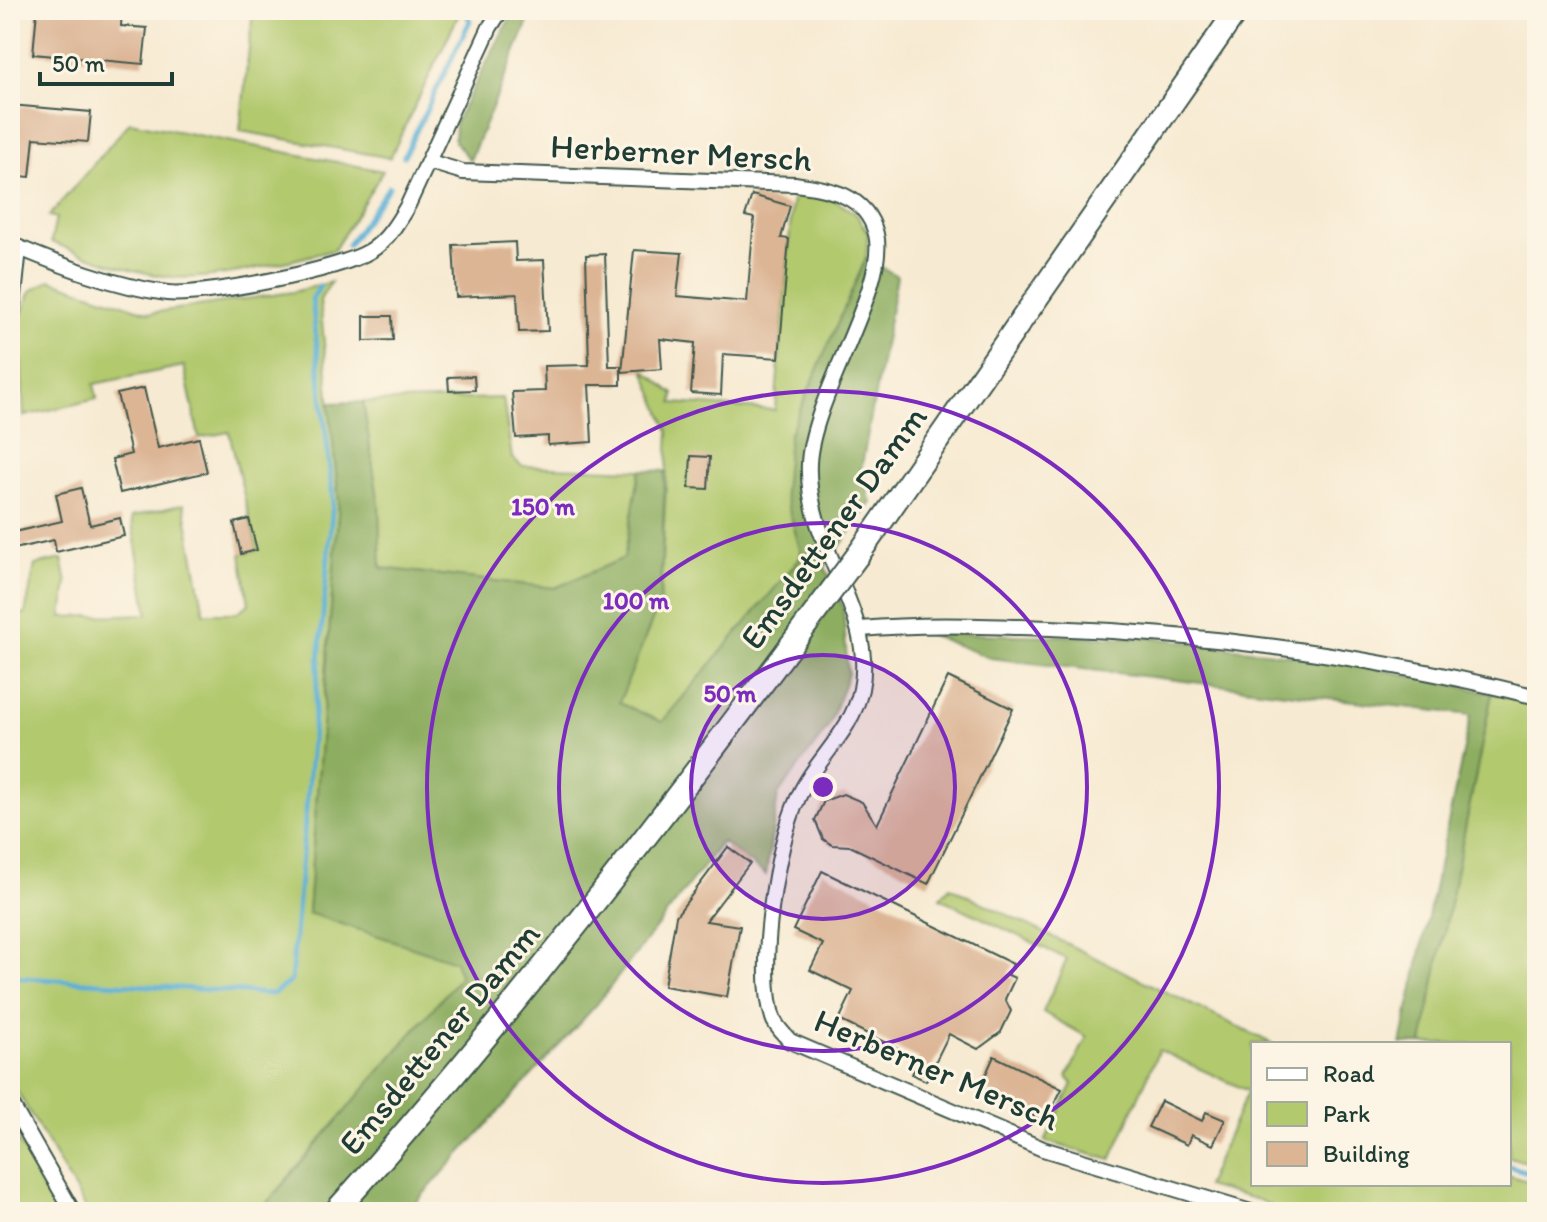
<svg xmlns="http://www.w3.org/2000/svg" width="1547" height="1222" font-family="Itim,sans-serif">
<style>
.green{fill:#b2c96e;stroke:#688351;stroke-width:2}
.forest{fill:#8dad61;stroke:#56754a;stroke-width:2}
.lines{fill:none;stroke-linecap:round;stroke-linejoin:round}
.stream{stroke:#57aed4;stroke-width:5}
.building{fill:#dcb595}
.street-casing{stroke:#3f574c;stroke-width:18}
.primary-casing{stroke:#3f574c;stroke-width:26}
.street{stroke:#fff;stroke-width:14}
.primary{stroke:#fff;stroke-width:22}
.primary-bridge-casing{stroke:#3f574c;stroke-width:26;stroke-linecap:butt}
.primary-bridge{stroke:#fff;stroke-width:22}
.ring{fill:none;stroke:#7b2cbf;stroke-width:4}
.labels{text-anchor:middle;stroke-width:6;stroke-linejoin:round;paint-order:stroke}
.street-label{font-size:34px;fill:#1f3d34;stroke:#fcf5e5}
.centre{fill:#7b2cbf;stroke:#fcf5e5;stroke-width:4}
.ring-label{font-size:24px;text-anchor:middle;font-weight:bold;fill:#7b2cbf;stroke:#fcf5e5;stroke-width:6;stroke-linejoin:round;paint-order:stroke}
</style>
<rect width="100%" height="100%" fill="#fcf5e5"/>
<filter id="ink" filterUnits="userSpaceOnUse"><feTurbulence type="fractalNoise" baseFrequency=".0125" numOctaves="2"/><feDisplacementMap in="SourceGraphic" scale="16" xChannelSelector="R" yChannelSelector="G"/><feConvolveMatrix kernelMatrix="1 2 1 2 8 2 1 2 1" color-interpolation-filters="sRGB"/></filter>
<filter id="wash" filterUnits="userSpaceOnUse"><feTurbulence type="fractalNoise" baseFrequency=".006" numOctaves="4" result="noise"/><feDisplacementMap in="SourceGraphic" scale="32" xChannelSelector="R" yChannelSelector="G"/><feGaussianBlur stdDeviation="1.8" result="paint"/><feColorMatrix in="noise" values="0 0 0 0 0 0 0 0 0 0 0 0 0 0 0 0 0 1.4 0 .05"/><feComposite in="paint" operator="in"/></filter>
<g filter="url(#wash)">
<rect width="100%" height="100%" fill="#f7ead2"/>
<g class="green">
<polygon points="253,10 448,10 459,14 390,158 240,131"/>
<path d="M130,122L383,171L334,250C285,261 212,284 163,276C124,270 87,256 51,242L56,218L49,216Z"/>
<polygon points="793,194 834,200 856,214 868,233 866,258 837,330 784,492 802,556 662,723 618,703 660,601 669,432 644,370 674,394 673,403 775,410"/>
<polygon points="50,280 150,313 293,292 331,282 320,300 339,502 308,912 456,961 460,977 259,1212 88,1212 10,1079 10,613 25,614 35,565 62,559 67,583 62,617 148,614 131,517 184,504 204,613 236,613 249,604 241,554 257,550 229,432 199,438 184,366 94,384 97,399 24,416 19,321 31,291"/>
<polygon points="503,398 512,458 522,466 640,470 625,558 555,588 380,568 379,505 363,402"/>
<polygon points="1492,693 1537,705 1537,1165 1509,1157 1509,1044 1422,1044"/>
<polygon points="950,887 1273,1044 1253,1044 1253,1184 1509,1184 1509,1175 1537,1184 1537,1212 1283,1212 1259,1200 1206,1186 1248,1091 1159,1050 1111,1160 1045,1141 1073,1084 1067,1077 1087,1037 1043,1012 1067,959 940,898"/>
<polygon points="10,1127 60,1212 10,1212"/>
</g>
<g class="forest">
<polygon points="520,10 533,10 470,160 454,141 455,123 510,18"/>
<polygon points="866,258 897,276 861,470 871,503 825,567 843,607 848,674 829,726 778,795 766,875 722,842 597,1004 407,1212 259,1212 460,977 455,961 308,913 339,502 329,403 363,402 379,505 381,568 555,588 624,558 640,470 665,471 660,601 619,703 662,722 802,556 784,492 789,435"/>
<polygon points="926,633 1156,638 1345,662 1492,693 1422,1044 1401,1044 1471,715 990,658"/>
</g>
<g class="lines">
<g class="stream">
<polyline points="404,156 470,21 465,10"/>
<polyline points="348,245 389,187"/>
<polyline points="10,977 273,994 291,981 333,501 312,299 320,286"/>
<polyline points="1509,1166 1537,1175"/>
</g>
</g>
<g id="blocks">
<g class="building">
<polygon points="37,10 122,10 121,26 147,28 143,64 33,54"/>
<polygon points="10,105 91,112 88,142 34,138 30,177 10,175"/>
<polygon points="752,195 790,206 781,238 789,239 779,358 723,354 721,395 691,393 695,343 660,339 662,369 622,372 634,250 682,253 677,296 747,302 754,218 745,216"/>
<polygon points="515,242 516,261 544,260 548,331 519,332 517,294 456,297 453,245"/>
<polygon points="605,254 609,366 621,366 621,385 589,385 592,442 548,445 548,436 516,438 512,392 545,391 544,366 589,365 586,255"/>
<polygon points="364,316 392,316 393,340 364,341"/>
<polygon points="474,376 475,390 449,391 448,377"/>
<polygon points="144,388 158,448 199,438 207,472 120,493 112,459 131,454 117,394"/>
<polygon points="691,456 710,457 708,489 689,488"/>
<polygon points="81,488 90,525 120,518 124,536 56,552 54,540 14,549 10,533 62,521 56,494"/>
<polygon points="249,519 257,550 241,554 234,523"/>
<polygon points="948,677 1013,709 928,884 850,846 832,845 823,839 815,820 824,801 843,794 862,802 877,825"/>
<polygon points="728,847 750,863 706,921 740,926 727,997 664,986 676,916"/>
<polygon points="822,871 1013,964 1008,975 1015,978 1005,999 1011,1011 1001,1032 978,1049 949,1034 926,1081 912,1074 919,1059 839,1020 853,991 810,970 823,944 793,930"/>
<polygon points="994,1056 1062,1089 1045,1122 980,1087"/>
<polygon points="1161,1101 1202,1121 1206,1112 1225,1120 1213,1145 1191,1135 1187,1145 1148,1127"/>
</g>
</g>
</g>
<g filter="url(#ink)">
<use href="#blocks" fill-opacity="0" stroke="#3f574c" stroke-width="2"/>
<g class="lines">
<g class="street-casing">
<g id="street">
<path d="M430,162L463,172L795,184C829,189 866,194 876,234C889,285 812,398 809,463C805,547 877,611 861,689C852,733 815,759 798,798C776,845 757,969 773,1018C775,1026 784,1034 790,1041L1043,1149L1251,1212"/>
<path d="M10,244C60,265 113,286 167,293C203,297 339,270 370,251C387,241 398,222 408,205L490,27L501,10"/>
<polyline points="10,335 19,248"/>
<path d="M861,629C924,623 986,626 1050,628C1215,634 1377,657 1537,697"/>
<polyline points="10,1102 73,1212"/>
</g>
</g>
<g class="primary-casing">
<g id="primary">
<polyline points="858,555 1237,10"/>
<path d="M335,1212C504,1024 658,824 809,621"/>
</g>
</g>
<use href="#street" class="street"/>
<use href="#primary" class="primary"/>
<g class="primary-bridge-casing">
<polyline id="primary-bridge" points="809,621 858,555"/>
</g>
<use href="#primary-bridge" class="primary-bridge"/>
</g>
</g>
<circle cx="823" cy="787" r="132" fill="#7b2cbf" fill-opacity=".12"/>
<g class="ring">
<circle cx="823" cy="787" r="132"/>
<circle cx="823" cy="787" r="264"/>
<circle cx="823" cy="787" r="396"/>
</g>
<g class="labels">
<g class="street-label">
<text transform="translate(681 152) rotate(3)" y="12">Herberner Mersch</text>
<text transform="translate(833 527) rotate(-54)" y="12">Emsdettener Damm</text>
<text transform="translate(439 1038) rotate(-50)" y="12">Emsdettener Damm</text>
<text transform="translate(937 1069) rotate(23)" y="12">Herberner Mersch</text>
</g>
</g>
<circle cx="823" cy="787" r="12" class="centre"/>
<g class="ring-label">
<text x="543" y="515">150 m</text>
<text x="636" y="609">100 m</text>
<text x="730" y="702">50 m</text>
</g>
<rect width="1547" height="1222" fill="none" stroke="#fcf5e5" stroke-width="40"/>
<rect x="1251" y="1042" width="260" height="144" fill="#fcf5e5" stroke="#a4ab9e" stroke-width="2"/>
<rect x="1267" y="1068" width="40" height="12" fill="#ffffff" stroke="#a4ab9e" stroke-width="2"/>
<text x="1323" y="1082" font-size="24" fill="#1f3d34">Road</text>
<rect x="1267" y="1102" width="40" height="24" fill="#b2c96e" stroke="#a4ab9e" stroke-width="2"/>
<text x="1323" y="1122" font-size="24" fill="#1f3d34">Park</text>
<rect x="1267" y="1142" width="40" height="24" fill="#dcb595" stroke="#a4ab9e" stroke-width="2"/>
<text x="1323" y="1162" font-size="24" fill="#1f3d34">Building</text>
<path d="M40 72v12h132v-12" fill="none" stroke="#1f3d34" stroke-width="4"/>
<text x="52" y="72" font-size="24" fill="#1f3d34" stroke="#fcf5e5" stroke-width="6" paint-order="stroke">50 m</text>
</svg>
